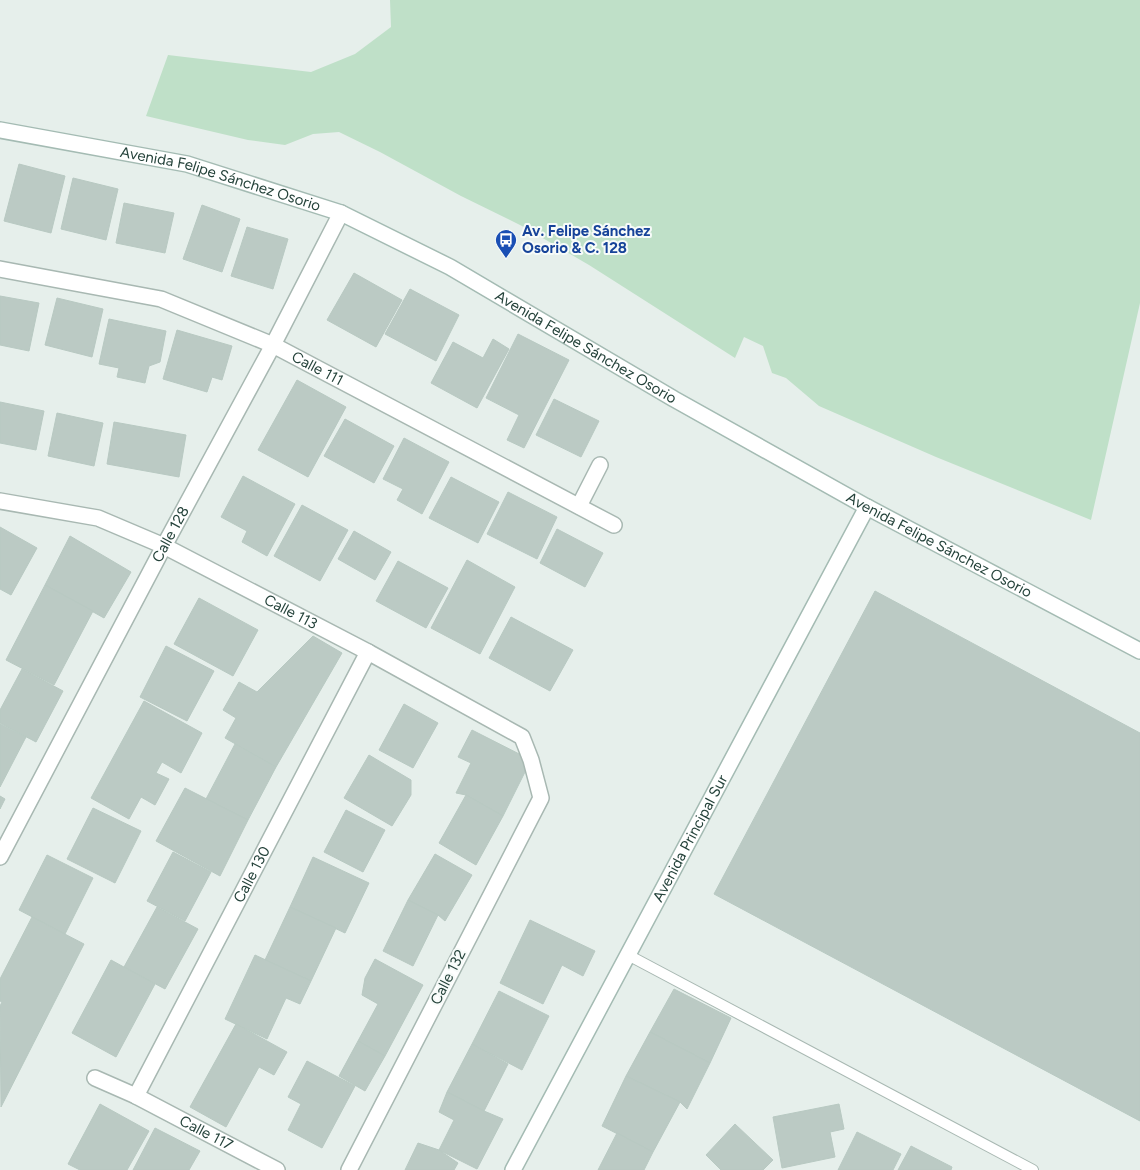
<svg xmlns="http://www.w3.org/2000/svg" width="1140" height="1170" font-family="Figtree,sans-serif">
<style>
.green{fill:#bfe0c8}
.building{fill:#bbcac4;stroke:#b8c9c2}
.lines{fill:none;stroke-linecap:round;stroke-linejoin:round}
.lane-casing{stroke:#a8b8b2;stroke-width:12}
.street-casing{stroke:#a8b8b2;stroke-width:18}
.secondary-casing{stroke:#a4bbb3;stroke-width:18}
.lane{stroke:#fff;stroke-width:10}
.street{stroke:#fff;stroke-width:15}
.secondary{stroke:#fff;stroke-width:15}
.labels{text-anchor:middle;stroke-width:4;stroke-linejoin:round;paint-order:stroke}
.street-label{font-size:15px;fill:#24423a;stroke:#f7fbf9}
.transit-label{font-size:15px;font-weight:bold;fill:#164399;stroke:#f7fbf9;text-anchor:start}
</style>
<rect width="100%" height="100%" fill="#e6efeb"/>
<polygon class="green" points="390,0 1140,0 1140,303 1091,520 936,457 819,406 786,378 772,373 763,346 744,337 735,358 589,265 522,226 461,196 380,152 339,132 313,134 285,145 248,140 146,116 168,55 311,72 355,54 391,27"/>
<g class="building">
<polygon points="19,164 65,176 51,233 4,221"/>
<polygon points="73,178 118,189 106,240 61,229"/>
<polygon points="124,203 174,213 165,253 116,243"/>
<polygon points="202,205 240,219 222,272 183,259"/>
<polygon points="247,227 288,239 273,289 231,276"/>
<polygon points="354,273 402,300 376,347 327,320"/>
<polygon points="410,289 459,315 436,361 385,334"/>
<polygon points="0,296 39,303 29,351 0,345"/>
<polygon points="57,298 103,309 92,357 45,345"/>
<polygon points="109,319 166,331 160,362 149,366 145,383 117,377 119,368 99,364"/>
<polygon points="177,330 232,346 222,380 212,377 207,392 163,379"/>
<polygon points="518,334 569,360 524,448 507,440 519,415 486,398"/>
<polygon points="493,339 509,349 477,408 431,383 453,342 483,358"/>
<polygon points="297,380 346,407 308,477 258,450"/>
<polygon points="554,399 599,421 581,457 536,435"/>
<polygon points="0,402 44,411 36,450 0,443"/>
<polygon points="57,413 103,423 94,466 48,456"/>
<polygon points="345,419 394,446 374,483 324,456"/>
<polygon points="114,422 186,435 179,477 107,464"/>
<polygon points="404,438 449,462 422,514 397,500 403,489 383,479"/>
<polygon points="243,476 295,504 267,556 242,542 247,531 221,517"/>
<polygon points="451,477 499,502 478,543 429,518"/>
<polygon points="508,492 557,517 537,559 487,534"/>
<polygon points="302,505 348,530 320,581 274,556"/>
<polygon points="0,527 37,548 11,595 0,589"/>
<polygon points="557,529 603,553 585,587 540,563"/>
<polygon points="354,531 391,552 375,580 338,559"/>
<polygon points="70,536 131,572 104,618 45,585"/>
<polygon points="467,560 515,587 480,654 431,628"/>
<polygon points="398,561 448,588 426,628 376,601"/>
<polygon points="45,585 93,611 54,685 6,660"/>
<polygon points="875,591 1140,733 1140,1121 714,894"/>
<polygon points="199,598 258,630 233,676 174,644"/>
<polygon points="511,617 573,650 550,691 489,658"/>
<polygon points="313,636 342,653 276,767 225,738 236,718 223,710 239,682 257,692"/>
<polygon points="166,646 214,671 187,721 140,697"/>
<polygon points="22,669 63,691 36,742 0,723 0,710"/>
<polygon points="144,701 202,733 181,773 162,762 156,773 169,779 155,805 141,797 129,819 91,798"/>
<polygon points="404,704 438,723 413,768 379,750"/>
<polygon points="0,724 26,737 0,787"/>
<polygon points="472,730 531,760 503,816 466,795 456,793 471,763 458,757"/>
<polygon points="235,744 276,767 248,820 206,799"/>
<polygon points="369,755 411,780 411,795 392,826 344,798"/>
<polygon points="185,788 248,820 220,876 156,841"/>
<polygon points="466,795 503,816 476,865 439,843"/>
<polygon points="0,796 5,799 0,809"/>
<polygon points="93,808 141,831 115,883 67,859"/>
<polygon points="346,810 385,830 363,872 324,852"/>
<polygon points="173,852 211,872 185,921 147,901"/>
<polygon points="435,854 472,875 445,921 438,915 408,900"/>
<polygon points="47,855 93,878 65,934 19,910"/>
<polygon points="313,857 369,883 345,933 290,907"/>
<polygon points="408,900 438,915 413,966 383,951"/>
<polygon points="157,907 198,929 165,989 124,967"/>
<polygon points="290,907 336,928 311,981 265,960"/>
<polygon points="32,917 84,944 1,1107 0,1006 2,1002 0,1001 0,979"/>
<polygon points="530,920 595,951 583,976 562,965 543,1004 500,983"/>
<polygon points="255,955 311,981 300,1004 286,998 267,1039 225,1019"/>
<polygon points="375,959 423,985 385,1056 358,1041 378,1004 362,995 365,978"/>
<polygon points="111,960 155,984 116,1057 72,1033"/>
<polygon points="674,989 731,1018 710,1063 650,1032"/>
<polygon points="499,991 549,1016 522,1070 472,1044"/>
<polygon points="236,1024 287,1052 274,1075 259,1067 226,1127 190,1107"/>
<polygon points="650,1032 710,1063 687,1109 680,1102 626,1076"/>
<polygon points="358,1041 385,1056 365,1091 339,1076"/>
<polygon points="472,1044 508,1064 484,1111 447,1092"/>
<polygon points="307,1061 355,1086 322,1148 288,1130 301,1104 288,1097"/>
<polygon points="626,1076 680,1102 653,1152 602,1126"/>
<polygon points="447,1092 484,1111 503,1119 477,1169 439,1150 454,1120 439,1112"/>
<polygon points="100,1104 149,1131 127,1170 80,1170 68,1164"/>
<polygon points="839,1104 844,1129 830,1132 835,1157 782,1168 773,1117"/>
<polygon points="735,1124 773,1160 763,1170 721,1170 706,1155"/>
<polygon points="155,1128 200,1151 189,1170 133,1170"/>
<polygon points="857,1132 901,1154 893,1170 838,1170"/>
<polygon points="617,1133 653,1152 644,1170 598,1170"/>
<polygon points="418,1143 439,1150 458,1163 454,1170 405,1170"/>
<polygon points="911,1146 952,1167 951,1170 898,1170"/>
</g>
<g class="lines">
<g class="lane-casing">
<polyline id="lane" points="628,955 1033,1170"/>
</g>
<g class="street-casing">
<g id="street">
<path id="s1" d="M0,269L161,299L273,345L614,525"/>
<path id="s2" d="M0,501L98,518L164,546L368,652L522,737L531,760L541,798L349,1170"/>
<polyline points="579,506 600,465"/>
<path id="s3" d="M0,857L164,546L273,345L341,213"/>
<path id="s4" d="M95,1078L136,1096L277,1170"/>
<path id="s5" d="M136,1096L368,652"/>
</g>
</g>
<g class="secondary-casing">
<g id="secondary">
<path id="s6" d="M0,130L187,164L341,213L450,267L674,399L867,507L1140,651"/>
<path id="s7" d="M513,1170L867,507"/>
</g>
</g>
<use href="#lane" class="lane"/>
<use href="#street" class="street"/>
<use href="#secondary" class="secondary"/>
</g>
<defs>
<g id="bus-pin" transform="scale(1.125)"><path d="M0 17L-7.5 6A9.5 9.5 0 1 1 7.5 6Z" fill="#1a4fb4" stroke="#f7fbf9"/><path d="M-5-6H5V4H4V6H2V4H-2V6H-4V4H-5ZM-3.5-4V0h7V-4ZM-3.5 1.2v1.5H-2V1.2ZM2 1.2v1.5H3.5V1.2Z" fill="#fff"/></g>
</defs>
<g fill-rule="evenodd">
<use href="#bus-pin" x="506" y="240"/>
</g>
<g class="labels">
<g class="street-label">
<text dy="5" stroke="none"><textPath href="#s6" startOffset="226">Avenida Felipe Sánchez Osorio</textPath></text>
<text dy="5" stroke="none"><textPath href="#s6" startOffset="631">Avenida Felipe Sánchez Osorio</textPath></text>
<text dy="5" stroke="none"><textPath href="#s1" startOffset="335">Calle 111</textPath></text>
<text dy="5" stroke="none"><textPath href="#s3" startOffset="365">Calle 128</textPath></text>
<text dy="5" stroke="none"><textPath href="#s6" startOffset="1036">Avenida Felipe Sánchez Osorio</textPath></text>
<text dy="5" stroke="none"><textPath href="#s2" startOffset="314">Calle 113</textPath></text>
<text dy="5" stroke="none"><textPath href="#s7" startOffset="376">Avenida Principal Sur</textPath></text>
<text dy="5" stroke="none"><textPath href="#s5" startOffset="250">Calle 130</textPath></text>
<text transform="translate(448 977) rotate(-63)" y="5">Calle 132</text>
<text dy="5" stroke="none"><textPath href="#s4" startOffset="124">Calle 117</textPath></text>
</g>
<g class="transit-label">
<text x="522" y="236">Av. Felipe Sánchez<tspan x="522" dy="17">Osorio &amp; C. 128</tspan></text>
</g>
</g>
</svg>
